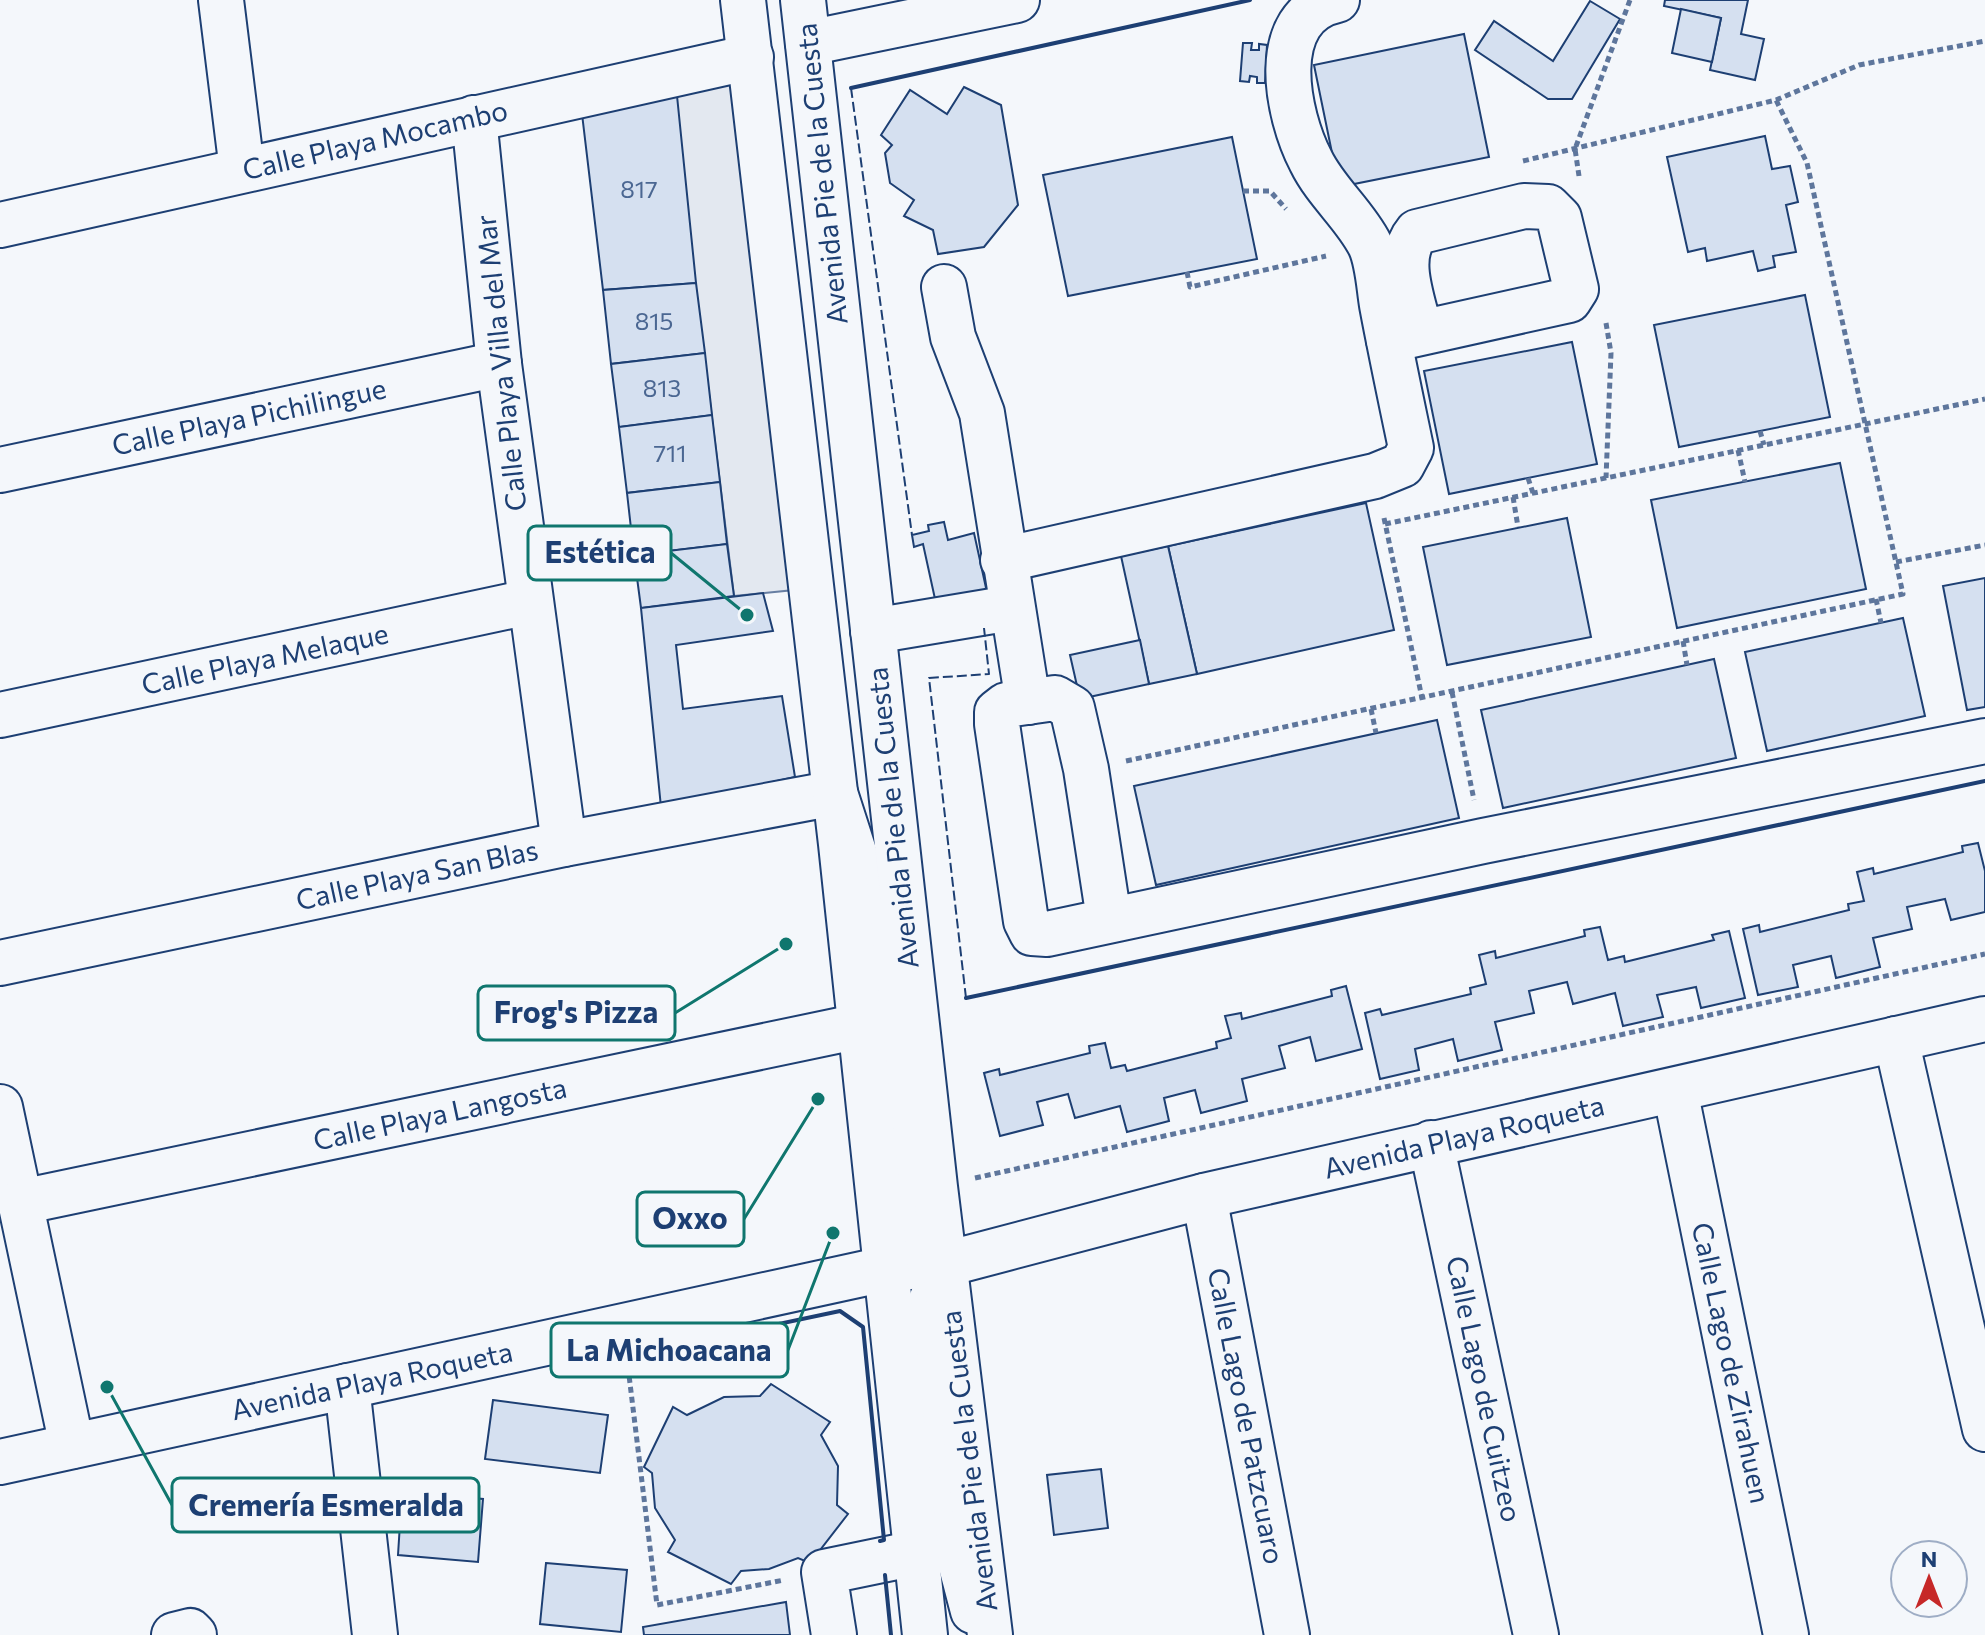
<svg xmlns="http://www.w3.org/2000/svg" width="1985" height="1635" font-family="Commissioner,sans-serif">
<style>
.parking{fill:#e3e8f0;stroke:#687fa3;stroke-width:2}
.building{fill:#d5e0f0;stroke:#1d3f73;stroke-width:2}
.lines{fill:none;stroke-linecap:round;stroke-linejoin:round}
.minor-casing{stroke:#1d3f73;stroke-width:48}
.major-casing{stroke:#1d3f73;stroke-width:48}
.path{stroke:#5e769c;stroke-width:5;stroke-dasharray:6 4;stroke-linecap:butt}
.minor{stroke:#f4f7fb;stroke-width:44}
.major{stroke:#f4f7fb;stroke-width:44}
.fence{stroke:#1d3f73;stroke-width:2;stroke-dasharray:10 4;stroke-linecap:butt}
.wall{stroke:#1d3f73;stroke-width:4}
.labels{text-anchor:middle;stroke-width:6;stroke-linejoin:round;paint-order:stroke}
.number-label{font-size:24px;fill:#4b6792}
.street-label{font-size:28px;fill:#1d3f73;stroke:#f4f7fb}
.leader{fill:none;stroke:#0f766e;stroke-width:3}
.callout-dot{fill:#0f766e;stroke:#f4f7fb;stroke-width:3}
.callout{fill:#f4f7fb;stroke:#0f766e;stroke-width:3}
.callout-label{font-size:30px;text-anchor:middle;font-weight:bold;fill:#1d3f73}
</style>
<rect width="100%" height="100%" fill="#f4f7fb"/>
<polygon class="parking" points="746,62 794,590 734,596 670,78"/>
<g class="building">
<polygon points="1665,0 1748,0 1741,34 1764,39 1755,80 1710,70 1721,18 1664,6"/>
<polygon points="1590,1 1620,19 1572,99 1548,99 1475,50 1494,21 1553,61"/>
<polygon points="1681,9 1721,18 1712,62 1672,53"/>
<polygon points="1464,34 1489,157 1339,187 1314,65"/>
<polygon points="1243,43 1252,43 1251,50 1259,50 1259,44 1267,45 1265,83 1257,83 1257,77 1250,76 1249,82 1240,81"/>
<polygon points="675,76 696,283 603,290 580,97"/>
<polygon points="964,87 1001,105 1018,205 984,247 938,254 933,230 904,216 914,200 890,183 885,153 892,145 881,135 910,90 947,114"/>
<polygon points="1765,136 1772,169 1790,166 1798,202 1786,205 1796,252 1773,256 1775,267 1758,271 1753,251 1707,261 1705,248 1688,252 1667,157"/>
<polygon points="1232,137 1257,259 1068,296 1043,175"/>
<polygon points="696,283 705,353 611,364 603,290"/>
<polygon points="1805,295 1830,417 1679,447 1654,325"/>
<polygon points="1572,342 1597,464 1449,494 1424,371"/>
<polygon points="705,353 712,415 619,427 611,364"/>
<polygon points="712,415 720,482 627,493 619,427"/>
<polygon points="1840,463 1866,589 1677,628 1651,500"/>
<polygon points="720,482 727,544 634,555 627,493"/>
<polygon points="1366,503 1394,630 1197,674 1168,546"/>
<polygon points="1567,518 1591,637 1447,665 1423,547"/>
<polygon points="944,522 948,540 974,533 988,597 937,608 923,544 914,547 912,535 929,531 928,525"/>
<polygon points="727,544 734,596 641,608 634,555"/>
<polygon points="1168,546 1197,674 1149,684 1121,556"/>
<polygon points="1985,578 1985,707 1967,710 1943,586"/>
<polygon points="763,593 773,631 676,645 683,709 782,696 795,777 661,807 641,608"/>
<polygon points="1903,618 1925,716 1767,751 1745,652"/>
<polygon points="1140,640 1149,684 1080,699 1070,655"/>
<polygon points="1714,659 1736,758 1503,808 1481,710"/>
<polygon points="1437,720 1459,818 1156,885 1134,786"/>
<polygon points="1978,843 1985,871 1985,912 1951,920 1945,899 1907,907 1912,929 1873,938 1880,967 1836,978 1831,956 1793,965 1798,987 1758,995 1743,929 1759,925 1760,932 1849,910 1848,904 1864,901 1857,872 1873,868 1874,874 1963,852 1962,846"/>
<polygon points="1600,927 1608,960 1624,956 1625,962 1714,940 1712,935 1729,931 1745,998 1701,1008 1696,987 1657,995 1663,1017 1623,1026 1615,993 1573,1004 1567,982 1529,991 1534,1013 1495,1022 1502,1050 1458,1061 1453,1039 1415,1049 1419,1070 1380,1079 1365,1013 1380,1009 1382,1015 1471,994 1470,988 1486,984 1479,955 1495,951 1496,958 1585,936 1584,930"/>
<polygon points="1346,986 1362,1049 1316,1061 1310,1037 1279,1046 1285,1068 1242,1079 1247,1101 1201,1113 1195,1090 1164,1098 1169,1121 1127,1132 1120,1106 1075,1118 1068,1094 1037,1102 1043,1125 1000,1136 984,1073 999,1069 1000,1075 1090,1053 1089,1046 1105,1043 1111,1068 1125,1065 1127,1071 1217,1048 1216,1042 1231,1038 1225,1016 1241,1013 1242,1019 1332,996 1331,990"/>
<polygon points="771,1384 830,1422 821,1435 838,1466 837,1505 848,1514 810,1563 798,1558 769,1569 741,1571 731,1584 668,1552 675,1540 655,1508 652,1473 644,1467 673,1407 687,1415 724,1397 760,1396"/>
<polygon points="493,1400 608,1415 600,1473 485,1459"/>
<polygon points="1101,1469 1108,1528 1054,1535 1047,1475"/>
<polygon points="402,1492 483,1499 478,1562 398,1555"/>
<polygon points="546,1563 627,1570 621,1632 540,1624"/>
<polygon points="786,1602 790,1635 644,1635 643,1627"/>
</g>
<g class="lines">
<g class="minor-casing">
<g id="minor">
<polyline points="221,0 242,170"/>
<polyline points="808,43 1017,0"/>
<polyline points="474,118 499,364 564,844"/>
<polyline points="0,225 751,57"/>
<polyline points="944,287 953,337 982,413 1028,702"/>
<path d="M1389,340L1569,300L1576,289L1559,218L1548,207L1524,206L1417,232C1395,258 1413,300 1420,331"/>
<polyline points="0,470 499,364"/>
<path d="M1003,560L1375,476L1402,465L1411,448C1401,400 1391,353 1382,305C1379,287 1378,262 1370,245C1355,215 1326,192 1311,161C1287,115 1266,15 1337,0"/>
<polyline points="873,631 1011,608"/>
<polyline points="0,715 529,602"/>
<polyline points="1109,919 1086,769 1072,708 1055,698 1006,705 997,712 997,724 1026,921 1032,933 1047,934 1483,841 1985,741"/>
<polyline points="0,963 564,844 835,793 886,951 913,1207 885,1269"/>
<polyline points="1896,1039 1985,1429"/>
<polyline points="1675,1090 1786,1635"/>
<polyline points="0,1107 72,1446"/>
<polyline points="1431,1143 1536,1635"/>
<polyline points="1204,1196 1287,1635"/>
<polyline points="21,1202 860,1026"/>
<polyline points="946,1264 922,1323 944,1501 973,1611"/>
<polyline points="347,1386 375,1635"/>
<polyline points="0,1462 885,1269 946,1264 1204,1196 1985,1019"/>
<polyline points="174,1635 190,1631 194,1635"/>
<polyline points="834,1635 824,1572 916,1553"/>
</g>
</g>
<g class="major-casing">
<g id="major">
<polyline points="743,0 841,844 925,1635"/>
<polyline points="803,0 935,1187 990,1635"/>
</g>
</g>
<g class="path">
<polyline points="1523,161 1776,100 1859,65 1985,41"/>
<polyline points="1579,176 1575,149 1630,0"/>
<polyline points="1243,191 1270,191 1286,209"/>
<polyline points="1187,272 1190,287 1326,256"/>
<polyline points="1606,323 1611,353 1606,478"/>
<polyline points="1760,431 1764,445"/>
<polyline points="1738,450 1745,482"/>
<polyline points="1528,478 1533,493"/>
<polyline points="1513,497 1518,527"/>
<polyline points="1384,518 1422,698"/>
<polyline points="1385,524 1985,399"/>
<polyline points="1896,562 1985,545"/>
<polyline points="1876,599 1881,623"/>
<polyline points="1683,641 1687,665"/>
<polyline points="1452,692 1474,800"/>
<polyline points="1371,709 1376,733"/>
<polyline points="1126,761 1903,594 1807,163 1776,100"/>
<polyline points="975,1178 1985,954"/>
<polyline points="628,1367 657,1605 784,1580"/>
</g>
<use href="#minor" class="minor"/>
<use href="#major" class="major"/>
<g class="fence">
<polyline points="851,88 912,535"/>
<polyline points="966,998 929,678 989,674 984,628"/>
</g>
<g class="wall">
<polyline points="851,88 1250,0"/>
<polyline points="966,998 1985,781"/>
<polyline points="614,1359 840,1311 863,1327 884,1540 880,1541"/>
<polyline points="885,1575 891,1635"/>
</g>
</g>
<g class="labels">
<g class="number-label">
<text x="639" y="198">817</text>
<text x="654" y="330">815</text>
<text x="662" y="397">813</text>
<text x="670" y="462">711</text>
</g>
<g class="street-label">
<text transform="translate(375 140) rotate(-13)" y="10">Calle Playa Mocambo</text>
<text transform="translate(822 174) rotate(-96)" y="10">Avenida Pie de la Cuesta</text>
<text transform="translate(501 363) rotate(-96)" y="10">Calle Playa Villa del Mar</text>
<text transform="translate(249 417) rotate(-12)" y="10">Calle Playa Pichilingue</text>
<text transform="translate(265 659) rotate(-12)" y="10">Calle Playa Melaque</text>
<text transform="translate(893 818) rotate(-96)" y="10">Avenida Pie de la Cuesta</text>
<text transform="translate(417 875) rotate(-12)" y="10">Calle Playa San Blas</text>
<text transform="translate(440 1114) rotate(-12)" y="10">Calle Playa Langosta</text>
<text transform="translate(1464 1137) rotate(-13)" y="10">Avenida Playa Roqueta</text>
<text transform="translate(1731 1363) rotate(78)" y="10">Calle Lago de Zirahuen</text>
<text transform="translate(372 1381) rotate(-12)" y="10">Avenida Playa Roqueta</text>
<text transform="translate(1484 1389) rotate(78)" y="10">Calle Lago de Cuitzeo</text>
<text transform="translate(1246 1416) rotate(79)" y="10">Calle Lago de Patzcuaro</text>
<text transform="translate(969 1461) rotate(-97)" y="10">Avenida Pie de la Cuesta</text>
</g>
</g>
<path class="leader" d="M747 615L671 553M786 944L675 1013M818 1099L744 1219M833 1233L788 1350M107 1387L172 1505"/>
<g class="callout-dot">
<circle cx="747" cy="615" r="8"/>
<circle cx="786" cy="944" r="8"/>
<circle cx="818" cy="1099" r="8"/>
<circle cx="833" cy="1233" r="8"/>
<circle cx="107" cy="1387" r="8"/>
</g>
<g class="callout">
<rect x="528" y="526" width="143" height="54" rx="8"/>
<rect x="478" y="986" width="197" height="54" rx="8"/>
<rect x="637" y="1192" width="107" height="54" rx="8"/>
<rect x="551" y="1323" width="237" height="54" rx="8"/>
<rect x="172" y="1478" width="307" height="54" rx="8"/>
</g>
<g class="callout-label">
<text x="600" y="563">Estética</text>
<text x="576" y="1023">Frog's Pizza</text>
<text x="690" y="1229">Oxxo</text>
<text x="669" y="1361">La Michoacana</text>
<text x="326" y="1516">Cremería Esmeralda</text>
</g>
<g transform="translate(1929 1579)"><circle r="38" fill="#f4f7fb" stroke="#9eadc5" stroke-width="2"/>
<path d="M0-6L14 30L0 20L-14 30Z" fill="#c62828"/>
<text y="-12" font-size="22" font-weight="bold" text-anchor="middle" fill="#1d3f73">N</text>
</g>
</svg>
